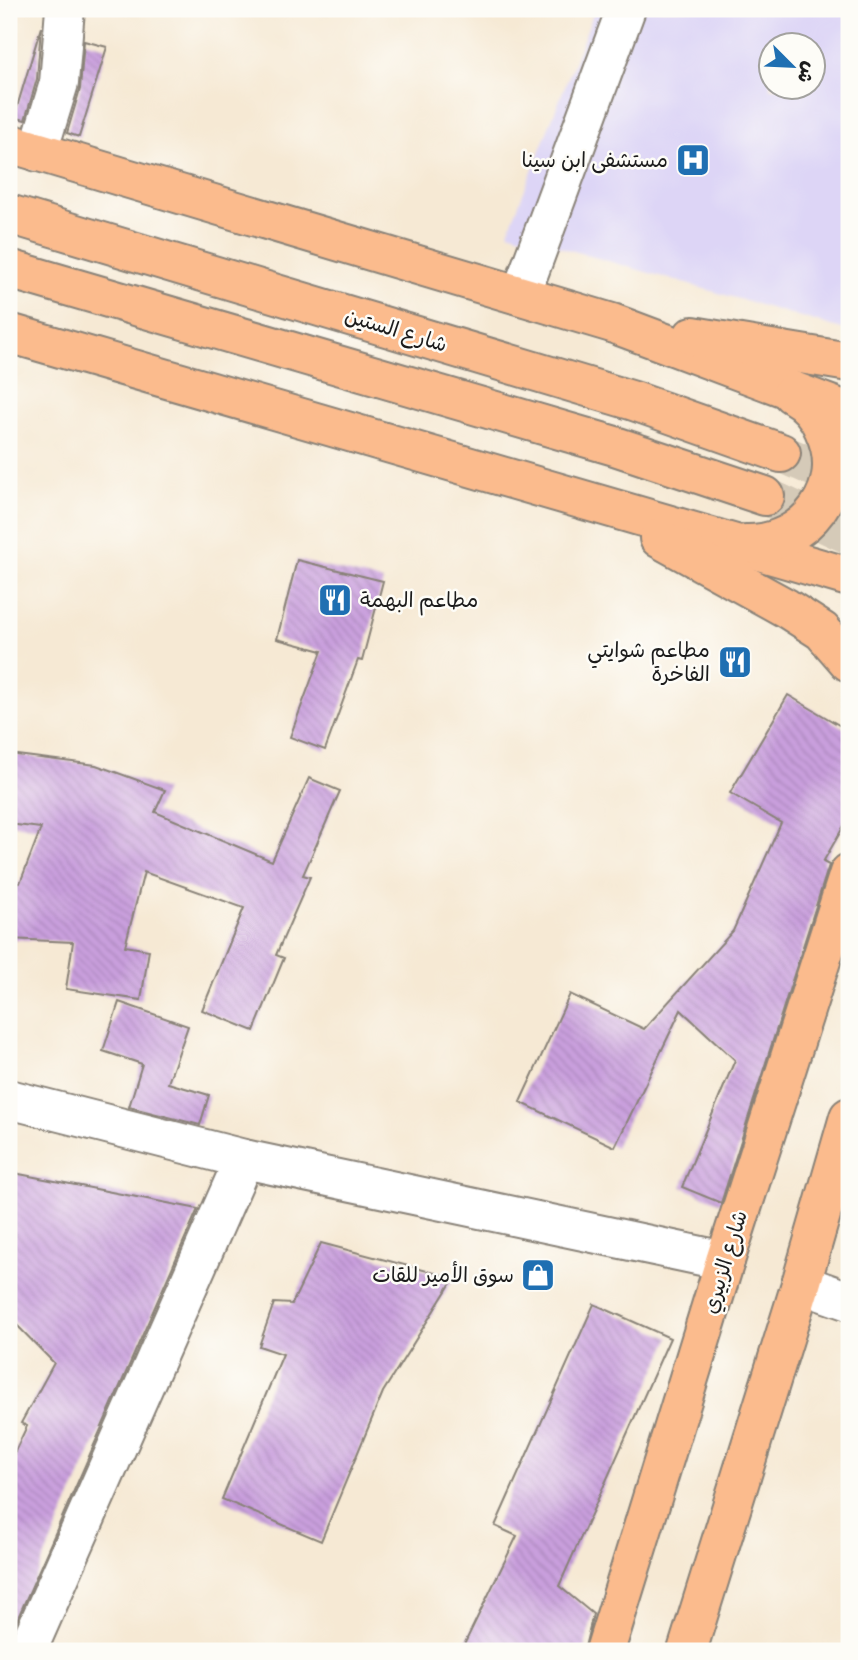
<svg xmlns="http://www.w3.org/2000/svg" width="858" height="1660" font-family="'Gochi Hand','Playpen Sans Arabic',sans-serif">
<style>
.built{fill:#ddd5f6;fill-rule:evenodd}
.building{fill:url(#building-back-hatch)}
.lines{fill:none;stroke-linecap:round;stroke-linejoin:round}
.trunk-tunnel{stroke:#d5cab8;stroke-width:38;stroke-dasharray:38 19;stroke-linecap:butt}
.minor-casing{stroke:#898278;stroke-width:42}
.primary-casing{stroke:#898278;stroke-width:42}
.trunk-casing{stroke:#898278;stroke-width:42}
.minor{stroke:#fff;stroke-width:38}
.primary{stroke:#fbbb8d;stroke-width:38}
.trunk{stroke:#fbbb8d;stroke-width:38}
.labels{text-anchor:middle;stroke-width:5;stroke-linejoin:round;paint-order:stroke}
.poi-label{font-size:21px;fill:#1c1c1c;stroke:#fdfcf7;text-anchor:end}
.street-label{font-size:21px;fill:#1c1c1c;stroke:#fdfcf7}
</style>
<defs>
<pattern id="building-back-hatch" width="6" height="6" patternUnits="userSpaceOnUse" patternTransform="scale(1.75)"><rect width="6" height="6" fill="#c99fdd"/><path d="M-1 5l2 2M0 0l6 6M5-1l2 2" fill="none" stroke="#ac88bd"/></pattern>
</defs>
<rect width="100%" height="100%" fill="#fdfcf7"/>
<filter id="ink" filterUnits="userSpaceOnUse"><feTurbulence type="fractalNoise" baseFrequency=".0143" numOctaves="2"/><feDisplacementMap in="SourceGraphic" scale="14" xChannelSelector="R" yChannelSelector="G"/><feConvolveMatrix kernelMatrix="1 2 1 2 8 2 1 2 1" color-interpolation-filters="sRGB"/></filter>
<filter id="wash" filterUnits="userSpaceOnUse"><feTurbulence type="fractalNoise" baseFrequency=".00686" numOctaves="4" result="noise"/><feDisplacementMap in="SourceGraphic" scale="28" xChannelSelector="R" yChannelSelector="G"/><feGaussianBlur stdDeviation="1.57" result="paint"/><feColorMatrix in="noise" values="0 0 0 0 0 0 0 0 0 0 0 0 0 0 0 0 0 1.4 0 .05"/><feComposite in="paint" operator="in"/></filter>
<g filter="url(#wash)">
<rect width="100%" height="100%" fill="#f6e9d4"/>
<path class="built" d="M595,9H849V331L508,232ZM770,46H812V88H770Z"/>
<g id="blocks">
<g class="building">
<polygon points="41,27 37,79 25,120 14,117"/>
<polygon points="84,41 107,47 79,137 67,133 80,89"/>
<polygon points="297,560 383,581 362,661 358,660 325,750 290,737 322,651 277,639"/>
<polygon points="788,695 849,731 849,817 823,862 829,865 721,1203 682,1187 735,1060 681,1010 615,1147 520,1102 570,994 644,1029 733,931 781,823 730,793"/>
<polygon points="9,754 96,765 165,790 155,812 272,861 309,778 340,791 303,875 310,877 276,955 284,958 254,1031 202,1010 244,908 144,872 125,946 149,950 141,1000 66,989 73,942 9,939 9,882 20,883 41,828 9,824"/>
<polygon points="119,1002 188,1026 168,1083 209,1095 200,1125 129,1107 142,1064 103,1051"/>
<polygon points="9,1172 198,1209 9,1638 9,1464 27,1426 21,1423 54,1363 9,1317"/>
<polygon points="321,1243 454,1278 383,1392 321,1541 222,1499 283,1354 259,1346 274,1303 292,1304"/>
<polygon points="594,1304 670,1338 559,1586 593,1614 584,1651 461,1651 517,1536 495,1526"/>
</g>
</g>
</g>
<g filter="url(#ink)">
<use href="#blocks" fill-opacity="0" stroke="#898278" stroke-width="2"/>
<g class="lines">
<g class="trunk-tunnel">
<polyline points="781,453 849,483"/>
<polyline points="765,496 849,535"/>
</g>
<g class="minor-casing">
<g id="minor">
<polyline points="38,152 59,83 65,9"/>
<polyline points="521,294 626,9"/>
<polyline points="9,1099 244,1159 725,1261"/>
<polyline points="801,1284 849,1301"/>
<polyline points="27,1651 244,1159"/>
</g>
</g>
<g class="primary-casing">
<g id="primary">
<polyline points="9,143 612,323 849,412"/>
<polyline points="9,333 849,577"/>
<polyline points="693,336 849,362"/>
<polyline points="659,538 786,608 822,631 849,662"/>
<path d="M746,544C806,545 851,487 824,430C818,415 807,402 792,394"/>
<polyline points="605,1651 725,1261 849,873"/>
<polyline points="687,1651 801,1284 849,1117"/>
</g>
</g>
<g class="trunk-casing">
<g id="trunk">
<polyline points="9,214 634,401 781,453"/>
<polyline points="9,269 615,446 765,496"/>
</g>
</g>
<use href="#minor" class="minor"/>
<use href="#primary" class="primary"/>
<use href="#trunk" class="trunk"/>
</g>
</g>
<defs>
<g id="hospital-square" transform="scale(1.75)"><rect x="-9" y="-9" width="18" height="18" rx="4" fill="#1f6fb2" stroke="#fdfcf7"/><path d="M-5-5h3v3.5h4V-5h3V5h-3V1.5h-4V5h-3Z" fill="#fff"/></g>
<g id="restaurant-square" transform="scale(1.75)"><rect x="-9" y="-9" width="18" height="18" rx="4" fill="#1f6fb2" stroke="#fdfcf7"/><path d="M-5-6h1v4h1v-4h1v4h1v-4h1v5L-1.5 .5V6h-2V.5L-5-1ZM5-6V6H3V1.5H1.5Q1.5-4 5-6Z" fill="#fff"/></g>
<g id="shop-square" transform="scale(1.75)"><rect x="-9" y="-9" width="18" height="18" rx="4" fill="#1f6fb2" stroke="#fdfcf7"/><path d="M-5-2.5h2.3a2.7 3.5 0 0 1 5.4 0H5L5.5 6h-11ZM-1.5-2.5h3a1.5 2.3 0 0 0-3 0Z" fill="#fff"/></g>
</defs>
<g fill-rule="evenodd">
<use href="#hospital-square" x="693" y="160"/>
<use href="#restaurant-square" x="335" y="600"/>
<use href="#restaurant-square" x="735" y="662"/>
<use href="#shop-square" x="538" y="1275"/>
</g>
<g class="labels">
<g class="poi-label">
<text x="668" y="167">مستشفى ابن سينا</text>
<text x="360" y="607" text-anchor="start">مطاعم البهمة</text>
<text x="710" y="657">مطاعم شوايتي<tspan x="710" dy="24">الفاخرة</tspan></text>
<text x="514" y="1282">سوق الأمير للقات</text>
</g>
<g class="street-label">
<text transform="translate(396 330) rotate(17)" y="7">شارع الستين</text>
<text transform="translate(725 1262) rotate(-73)" y="7">شارع الزبيري</text>
</g>
</g>
<rect width="858" height="1660" fill="none" stroke="#fdfcf7" stroke-width="35"/>
<g transform="translate(792 66) rotate(114)"><circle r="33" fill="#fdfcf7" stroke="#a3a29f" stroke-width="2"/>
<path d="M0-5L12 26L0 18L-12 26Z" fill="#1f6fb2"/>
<text y="-10" font-size="19" font-weight="bold" text-anchor="middle" fill="#1c1c1c">ش</text>
</g>
</svg>
